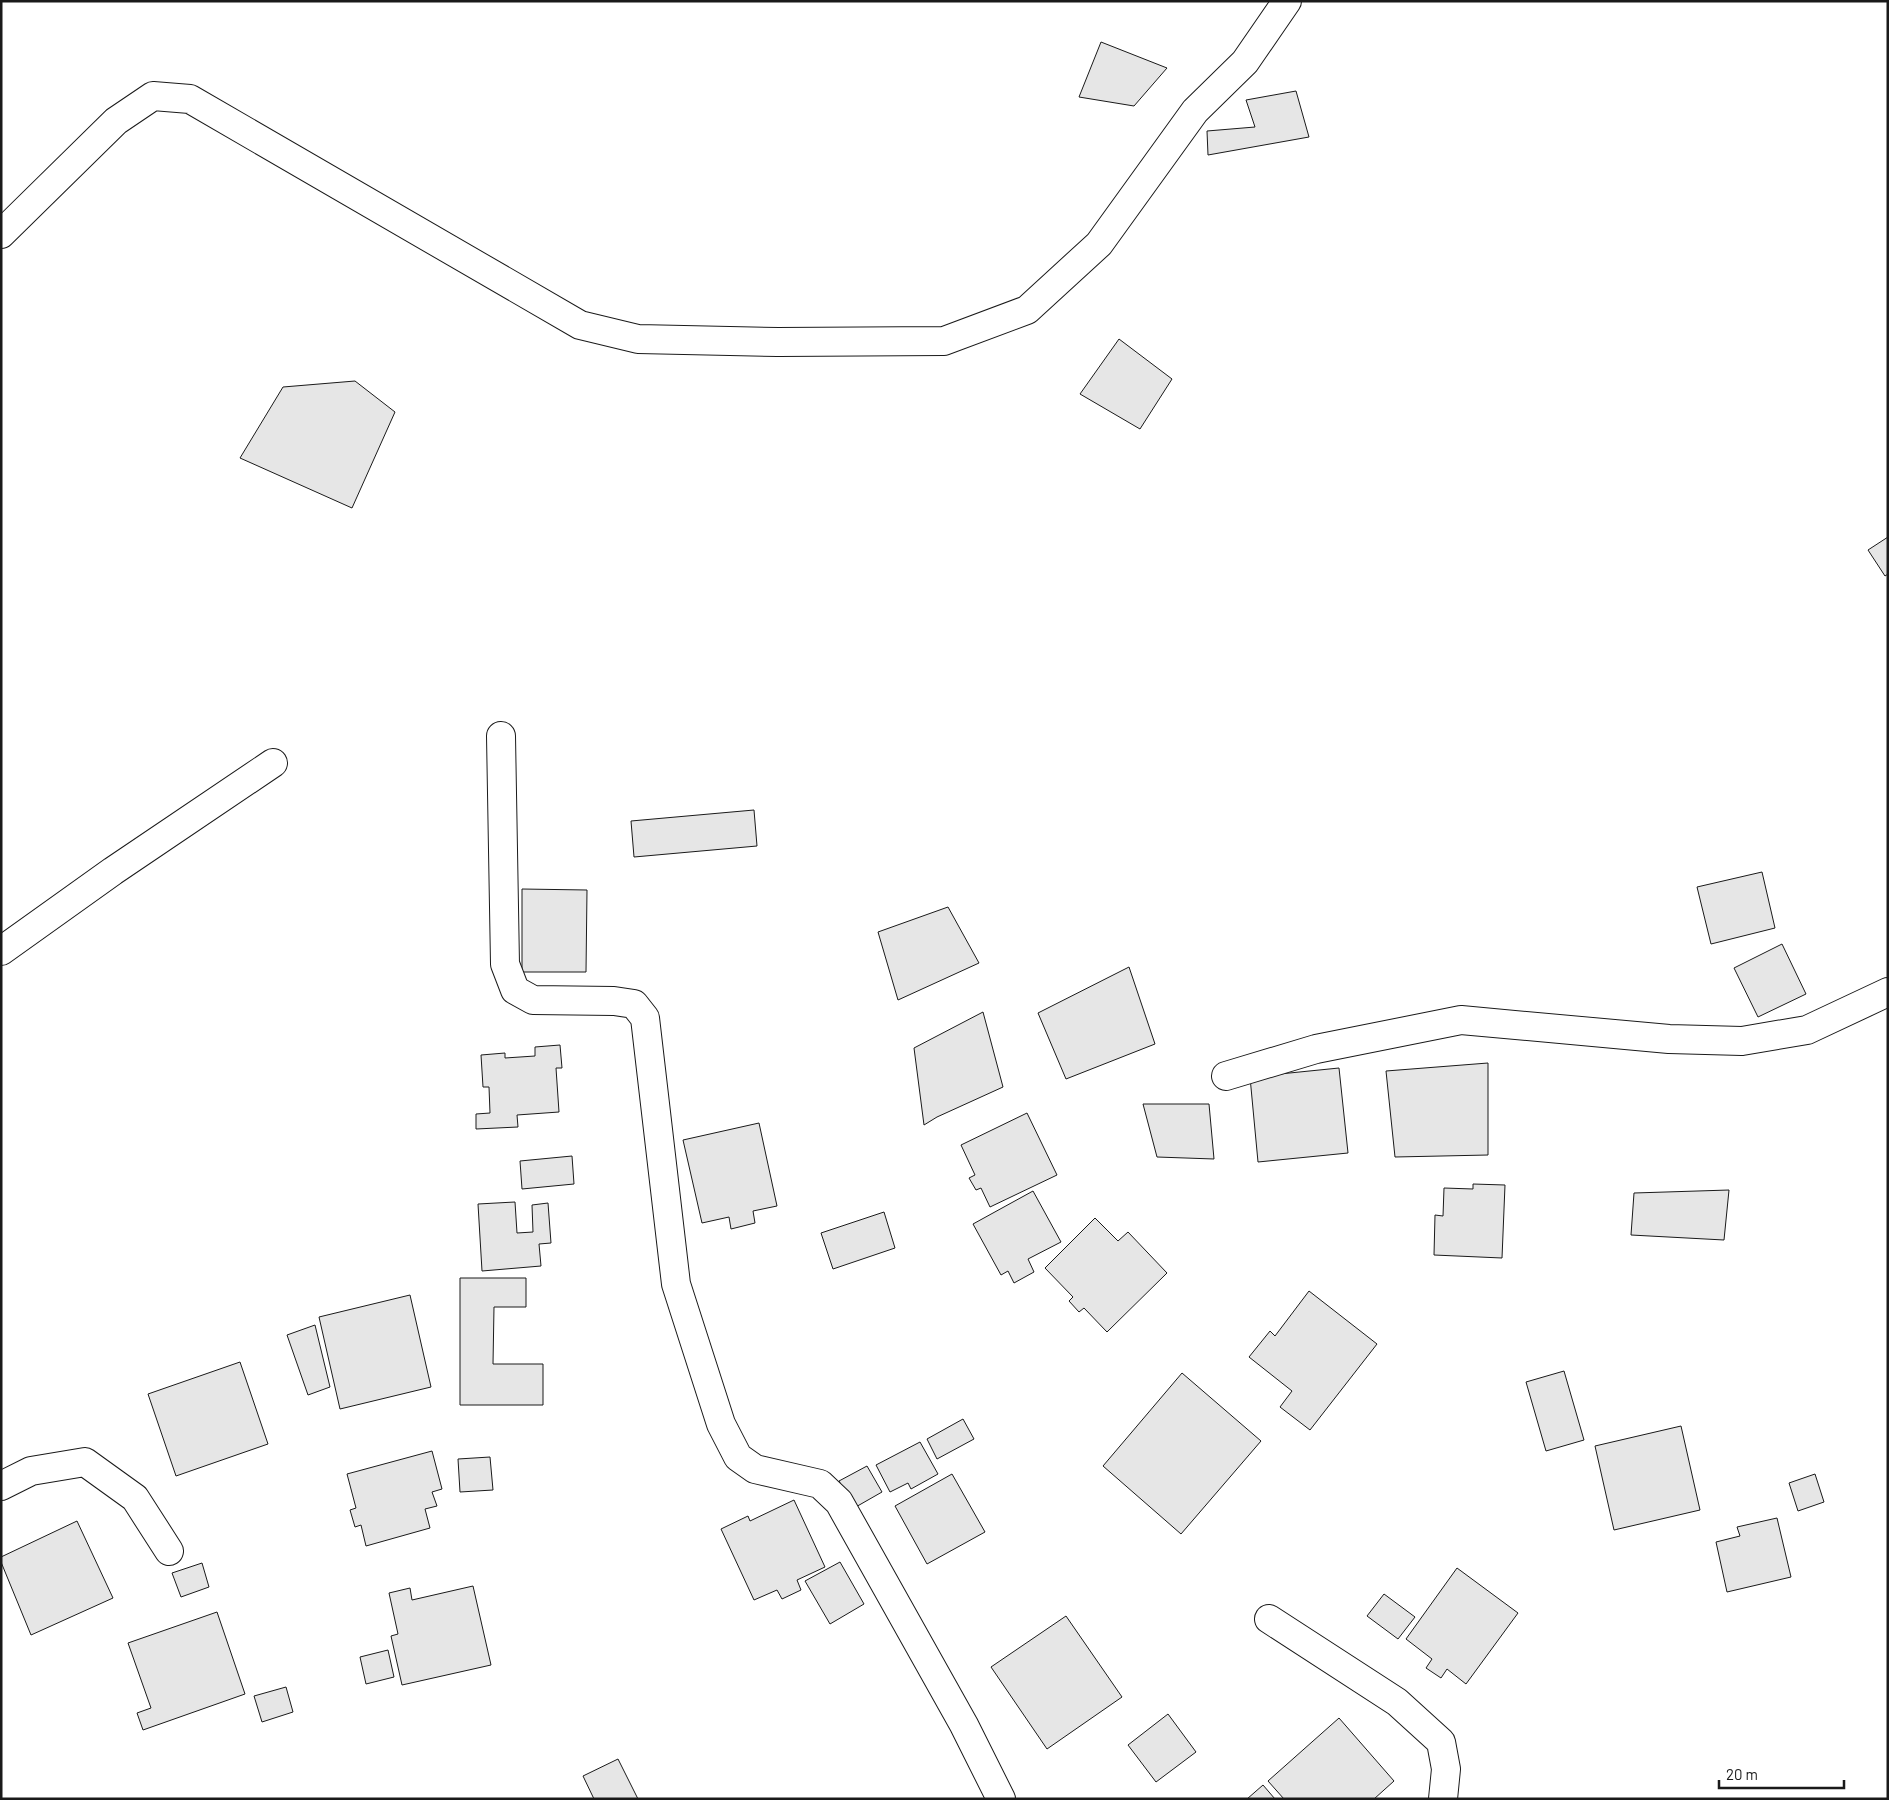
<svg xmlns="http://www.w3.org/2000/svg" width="1889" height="1800" font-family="Barlow,sans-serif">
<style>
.building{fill:#e6e6e6;stroke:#1a1a1a}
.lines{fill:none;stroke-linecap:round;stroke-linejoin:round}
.street-casing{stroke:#1a1a1a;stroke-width:30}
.street{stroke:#fff;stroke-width:28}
</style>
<rect width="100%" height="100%" fill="#fff"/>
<g class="building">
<polygon points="1101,42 1167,68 1134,106 1079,97"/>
<polygon points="1296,91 1309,137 1208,155 1207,131 1255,127 1246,100"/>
<polygon points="1119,339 1172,379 1140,429 1080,394"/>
<polygon points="355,381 395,412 352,508 240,458 283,387"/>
<polygon points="1888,537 1888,574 1885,576 1868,550"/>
<polygon points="754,810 757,846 634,857 631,821"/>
<polygon points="1762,872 1775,928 1711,944 1697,887"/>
<polygon points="522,889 587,890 586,972 522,972"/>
<polygon points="948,907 979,963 898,1000 878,932"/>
<polygon points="1782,944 1806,994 1758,1017 1734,968"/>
<polygon points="1129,967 1155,1044 1066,1079 1038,1013"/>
<polygon points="983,1012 1003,1087 937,1117 924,1125 914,1048"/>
<polygon points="560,1045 562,1068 556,1068 559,1112 517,1115 518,1127 476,1129 476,1114 490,1113 489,1087 483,1087 481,1055 505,1053 505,1058 535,1056 535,1047"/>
<polygon points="1488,1063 1488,1155 1395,1157 1386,1071"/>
<polygon points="1339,1068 1348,1153 1258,1162 1250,1077"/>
<polygon points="1143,1104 1209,1104 1214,1159 1157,1157"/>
<polygon points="1027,1113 1057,1175 990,1207 981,1188 976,1190 969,1178 975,1175 961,1145"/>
<polygon points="759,1123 777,1206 753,1211 755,1223 731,1229 729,1217 702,1223 683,1140"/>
<polygon points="572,1156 574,1184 522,1189 520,1161"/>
<polygon points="1473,1184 1505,1185 1502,1258 1434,1255 1435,1215 1443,1216 1444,1188 1473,1189"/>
<polygon points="1729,1190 1724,1240 1631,1235 1634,1193"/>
<polygon points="1033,1191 1061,1242 1028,1259 1034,1272 1014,1283 1008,1271 1001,1275 973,1224"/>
<polygon points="515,1202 517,1233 533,1232 532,1205 548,1203 551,1243 539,1244 541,1266 482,1271 478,1204"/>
<polygon points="884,1212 895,1248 833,1269 821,1233"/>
<polygon points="1095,1218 1118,1241 1128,1232 1167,1273 1107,1332 1084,1308 1079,1312 1069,1301 1073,1297 1045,1268"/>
<polygon points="460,1278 526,1278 526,1307 494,1307 493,1364 543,1364 543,1405 460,1405"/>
<polygon points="1309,1291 1377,1344 1310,1430 1280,1407 1292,1391 1249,1357 1270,1331 1275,1336"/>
<polygon points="410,1295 431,1387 340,1409 319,1317"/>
<polygon points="315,1325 330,1387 308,1395 287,1335"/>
<polygon points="240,1362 268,1444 176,1476 148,1394"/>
<polygon points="1564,1371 1584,1440 1546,1451 1526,1382"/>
<polygon points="1182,1373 1261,1441 1181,1534 1103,1466"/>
<polygon points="963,1419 974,1439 937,1459 927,1439"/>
<polygon points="1681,1426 1700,1510 1614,1530 1595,1446"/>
<polygon points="920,1442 938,1474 911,1489 908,1483 890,1492 876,1465"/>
<polygon points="432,1451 442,1489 432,1492 437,1506 425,1509 430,1528 366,1546 361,1525 355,1527 350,1510 356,1508 347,1474"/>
<polygon points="490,1457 493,1490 460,1492 458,1459"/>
<polygon points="867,1466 882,1492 854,1508 839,1481"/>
<polygon points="952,1474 985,1532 927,1564 895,1506"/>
<polygon points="1815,1474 1824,1502 1798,1511 1789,1483"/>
<polygon points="794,1500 825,1567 797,1580 801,1590 782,1599 777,1590 754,1600 721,1529 748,1516 750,1521"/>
<polygon points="1777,1518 1791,1577 1727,1592 1716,1542 1740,1536 1737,1527"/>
<polygon points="77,1521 113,1598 31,1635 1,1562 1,1557"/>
<polygon points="840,1562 864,1604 830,1624 805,1581"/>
<polygon points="202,1563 209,1587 181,1597 172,1573"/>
<polygon points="1457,1568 1518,1613 1466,1684 1447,1669 1441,1678 1426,1668 1432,1659 1406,1639"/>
<polygon points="473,1586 491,1665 402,1685 391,1636 398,1634 389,1593 410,1588 412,1600"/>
<polygon points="1384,1594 1415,1617 1398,1639 1367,1616"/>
<polygon points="217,1612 245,1694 143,1730 137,1713 151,1708 128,1643"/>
<polygon points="1066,1616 1122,1697 1047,1749 991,1667"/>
<polygon points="388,1650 394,1677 366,1684 360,1657"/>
<polygon points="286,1687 293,1712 262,1722 254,1696"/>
<polygon points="1168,1714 1196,1752 1156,1782 1128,1745"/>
<polygon points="1339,1718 1394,1781 1374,1799 1284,1799 1268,1781"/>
<polygon points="618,1759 638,1799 594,1799 583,1776"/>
<polygon points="1263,1785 1275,1799 1247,1799"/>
</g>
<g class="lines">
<g class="street-casing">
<g id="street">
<polyline points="1,234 116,121 153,96 190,99 580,325 638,339 778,342 944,341 1027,310 1099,244 1195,111 1245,62 1287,1"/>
<polyline points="501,736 505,964 515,990 533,1000 614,1001 634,1004 645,1018 676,1284 721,1424 738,1457 755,1469 820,1484 839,1502 964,1725 1001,1799"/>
<polyline points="1,951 113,871 273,763"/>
<polyline points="1226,1076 1316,1049 1461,1020 1669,1039 1742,1041 1807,1030 1888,992"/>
<polyline points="1,1486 31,1471 85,1462 135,1498 169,1551"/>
<polyline points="1269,1619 1397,1702 1441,1742 1446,1769 1443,1799"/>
</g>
</g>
<use href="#street" class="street"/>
</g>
<rect width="1889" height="1800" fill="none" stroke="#1a1a1a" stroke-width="5"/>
<path d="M1719 1780v8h125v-8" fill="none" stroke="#1a1a1a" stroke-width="2.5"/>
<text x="1726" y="1780" font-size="15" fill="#1a1a1a" stroke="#ffffff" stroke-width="4" paint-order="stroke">20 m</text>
</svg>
